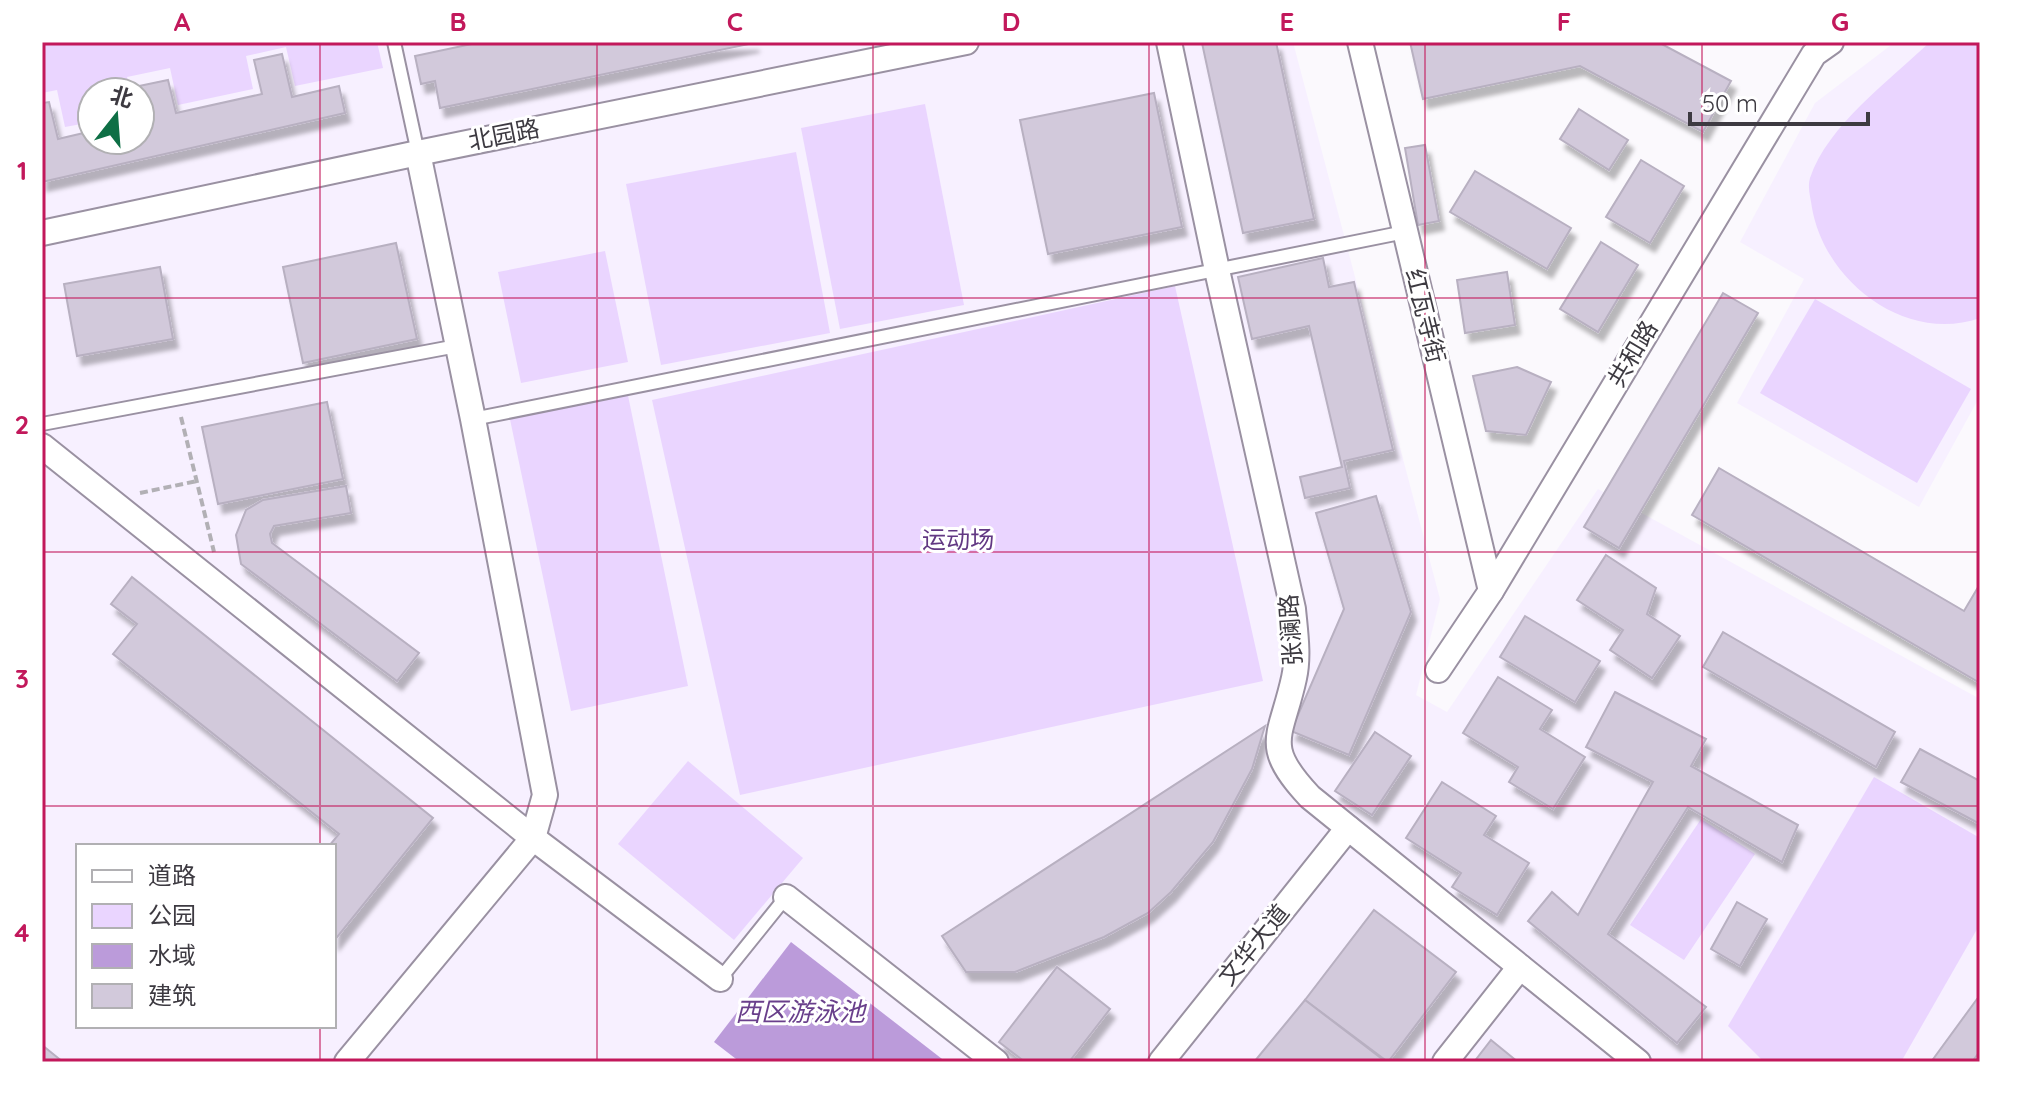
<svg xmlns="http://www.w3.org/2000/svg" width="2022" height="1104" font-family="Quicksand,'Noto Sans SC',sans-serif">
<style>
.built{fill:#f7f0ff;fill-rule:evenodd}
.green{fill:#ead5ff}
.water{fill:#bb9bda}
.building{fill:#d2c9db;stroke:#b8b0c1;stroke-width:2;filter:url(#shadow)}
.lines{fill:none;stroke-linecap:round;stroke-linejoin:round}
.lane-casing{stroke:#9a91a2;stroke-width:16}
.street-casing{stroke:#9a91a2;stroke-width:28}
.path{stroke:#b2b0b5;stroke-width:4;stroke-dasharray:8 4;stroke-linecap:butt}
.lane{stroke:#fff;stroke-width:12}
.street{stroke:#fff;stroke-width:24}
.grid{fill:none;stroke:#c2185b;stroke-width:2;stroke-opacity:0.55}
.labels{text-anchor:middle;stroke-width:6;stroke-linejoin:round;paint-order:stroke}
.street-label{font-size:24px;fill:#3d3a41;stroke:#fff}
.park-label{font-size:24px;fill:#623883;stroke:#fff}
.water-label{font-size:26px;font-style:italic;fill:#693f8b;stroke:#fff}
.neatline{fill:none;stroke:#c2185b;stroke-width:3}
.grid-label{font-size:26px;text-anchor:middle;font-weight:bold;fill:#c2185b}
</style>
<defs>
<filter id="shadow"><feDropShadow dx="5" dy="9" stdDeviation="2" flood-color="#0004"/></filter>
</defs>
<rect width="100%" height="100%" fill="#fbf9fd"/>
<g class="built">
<path d="M42,42H1293L1440,599L1416,695L1447,712L1598,489L1980,699V1062H42ZM92,92H140V140H92ZM78,846H334V1026H78Z"/>
<polygon points="1895,42 1980,42 1980,396 1919,507 1737,403 1804,279 1740,242 1815,103"/>
</g>
<g class="green">
<polygon points="42,42 377,42 383,68 295,86 286,47 246,56 253,89 178,105 170,68 127,77 130,92 92,92 92,122 65,127 57,90 42,93"/>
<path d="M1930,42H1980V318C1906,344 1825,282 1812,208C1811,199 1807,188 1810,178C1828,125 1889,81 1930,42Z"/>
<polygon points="925,104 964,305 840,329 801,128"/>
<polygon points="796,152 830,333 661,365 626,184"/>
<polygon points="605,251 628,362 521,383 498,272"/>
<polygon points="1175,286 1263,681 740,795 652,400"/>
<polygon points="1815,299 1971,389 1917,483 1760,393"/>
<polygon points="625,381 688,686 571,711 507,405"/>
<polygon points="688,761 803,858 734,940 618,844"/>
<polygon points="1874,777 1980,838 1980,924 1901,1062 1764,1062 1728,1026"/>
<polygon points="1701,819 1755,854 1684,960 1630,925"/>
</g>
<polygon class="water" points="791,942 946,1062 740,1062 714,1042"/>
<g class="building">
<polygon points="481,42 753,42 754,43 440,108 435,81 421,84 415,56"/>
<polygon points="1276,42 1314,219 1243,233 1202,43"/>
<polygon points="1410,42 1658,42 1731,81 1703,132 1580,66 1423,99"/>
<polygon points="282,54 292,97 339,86 345,113 42,182 42,103 49,102 58,139 92,131 92,140 140,140 140,120 146,119 139,86 168,80 176,113 262,94 254,60"/>
<polygon points="1154,93 1182,227 1048,254 1020,120"/>
<polygon points="1579,109 1628,140 1609,170 1560,139"/>
<polygon points="1425,145 1439,221 1418,225 1405,148"/>
<polygon points="1641,160 1684,186 1650,243 1606,217"/>
<polygon points="1475,171 1571,228 1547,269 1450,212"/>
<polygon points="1601,242 1638,265 1598,332 1560,309"/>
<polygon points="396,243 417,339 303,363 283,267"/>
<polygon points="1323,258 1329,287 1354,282 1393,450 1344,461 1350,488 1305,498 1300,477 1342,467 1309,326 1252,339 1238,277"/>
<polygon points="160,267 173,339 77,356 64,284"/>
<polygon points="1507,272 1515,325 1465,333 1457,280"/>
<polygon points="1723,293 1758,313 1619,548 1584,527"/>
<polygon points="1517,367 1551,382 1526,435 1486,431 1473,376"/>
<polygon points="327,402 343,479 218,504 202,427"/>
<polygon points="1719,468 1964,611 1980,584 1980,683 1692,515"/>
<polygon points="346,486 351,513 274,526 270,534 272,543 419,653 397,681 241,564 236,535 246,510 263,500"/>
<polygon points="1376,496 1411,612 1349,755 1291,731 1344,609 1316,513"/>
<polygon points="1606,555 1656,588 1647,614 1680,636 1652,678 1610,650 1623,630 1577,600"/>
<polygon points="132,577 433,818 334,941 334,846 329,846 339,834 113,654 137,624 111,604"/>
<polygon points="1525,616 1600,661 1575,702 1500,657"/>
<polygon points="1723,632 1895,732 1876,767 1703,667"/>
<polygon points="1498,677 1552,710 1540,729 1585,757 1553,809 1509,782 1518,767 1463,733"/>
<polygon points="1615,692 1706,739 1691,766 1798,825 1782,862 1688,807 1608,934 1706,1007 1677,1043 1528,921 1552,892 1578,915 1653,782 1586,747"/>
<polygon points="1265,726 1252,769 1213,842 1171,892 1148,913 1104,937 1015,972 966,972 942,936"/>
<polygon points="1375,732 1411,756 1372,815 1335,791"/>
<polygon points="1920,749 1980,781 1980,824 1901,782"/>
<polygon points="1442,782 1496,816 1484,835 1529,863 1497,915 1452,887 1461,873 1406,838"/>
<polygon points="1737,902 1767,919 1740,966 1711,949"/>
<polygon points="1374,910 1456,972 1388,1062 1305,1000"/>
<polygon points="1057,967 1110,1009 1069,1062 1025,1062 999,1042"/>
<polygon points="1977,999 1980,1001 1980,1051 1972,1062 1931,1062"/>
<polygon points="1305,1000 1386,1062 1254,1062"/>
<polygon points="1491,1040 1518,1062 1474,1062"/>
<polygon points="42,1045 63,1062 42,1062"/>
</g>
<g class="lines">
<g class="lane-casing">
<g id="lane">
<polyline points="394,42 418,153"/>
<polyline points="473,419 1405,232"/>
<polyline points="42,424 457,346"/>
<polyline points="720,979 786,897"/>
</g>
</g>
<g class="street-casing">
<g id="street">
<path d="M1169,42L1217,270L1293,609C1295,631 1299,656 1294,678C1281,738 1261,745 1310,797L1638,1062"/>
<polyline points="1360,42 1491,591"/>
<polyline points="42,233 418,153 966,42"/>
<polyline points="42,446 533,838 720,979"/>
<polyline points="1438,670 1491,591 1814,54 1831,42"/>
<polyline points="786,897 996,1062"/>
<polyline points="347,1062 533,838 545,795 473,419 418,153"/>
<polyline points="1161,1062 1348,828"/>
<polyline points="1445,1062 1520,967"/>
</g>
</g>
<g class="path">
<polyline points="181,417 214,552"/>
<polyline points="140,493 197,481"/>
</g>
<use href="#lane" class="lane"/>
<use href="#street" class="street"/>
</g>
<path class="grid" d="M320,42V846M597,42V1062M873,42V1062M1149,42V1062M1425,42V1062M1702,42V1062M42,298H1980M42,552H1980M42,806H1980M320,1026V1062"/>
<g class="labels">
<g class="street-label">
<text transform="translate(504 135) rotate(-11)" y="8">北园路</text>
<text transform="translate(1425 316) rotate(76)" y="8">红瓦寺街</text>
<text transform="translate(1633 354) rotate(-59)" y="8">共和路</text>
<text transform="translate(1291 630) rotate(-94)" y="8">张澜路</text>
<text transform="translate(1254 945) rotate(-51)" y="8">文华大道</text>
</g>
<g class="park-label">
<text x="958" y="548">运动场</text>
</g>
<g class="water-label">
<text x="800" y="1021">西区游泳池</text>
</g>
</g>
<rect width="2022" height="1104" fill="none" stroke="#ffffff" stroke-width="88"/>
<rect x="76" y="844" width="260" height="184" fill="#ffffff" stroke="#b1b0b3" stroke-width="2"/>
<rect x="92" y="870" width="40" height="12" fill="#ffffff" stroke="#b1b0b3" stroke-width="2"/>
<text x="148" y="884" font-size="24" fill="#3d3a41">道路</text>
<rect x="92" y="904" width="40" height="24" fill="#ead5ff" stroke="#b1b0b3" stroke-width="2"/>
<text x="148" y="924" font-size="24" fill="#3d3a41">公园</text>
<rect x="92" y="944" width="40" height="24" fill="#bb9bda" stroke="#b1b0b3" stroke-width="2"/>
<text x="148" y="964" font-size="24" fill="#3d3a41">水域</text>
<rect x="92" y="984" width="40" height="24" fill="#d2c9db" stroke="#b1b0b3" stroke-width="2"/>
<text x="148" y="1004" font-size="24" fill="#3d3a41">建筑</text>
<g transform="translate(116 116) rotate(17)"><circle r="38" fill="#ffffff" stroke="#b1b0b3" stroke-width="2"/>
<path d="M0-6L14 30L0 20L-14 30Z" fill="#0e6f45"/>
<text y="-12" font-size="22" font-weight="bold" text-anchor="middle" fill="#3d3a41">北</text>
</g>
<path d="M1690 112v12h178v-12" fill="none" stroke="#3d3a41" stroke-width="4"/>
<text x="1702" y="112" font-size="24" fill="#3d3a41" stroke="#ffffff" stroke-width="6" paint-order="stroke">50 m</text>
<rect x="44" y="44" width="1934" height="1016" class="neatline"/>
<g class="grid-label">
<text x="182" y="31">A</text>
<text x="458" y="31">B</text>
<text x="735" y="31">C</text>
<text x="1011" y="31">D</text>
<text x="1287" y="31">E</text>
<text x="1564" y="31">F</text>
<text x="1840" y="31">G</text>
<text x="22" y="180">1</text>
<text x="22" y="434">2</text>
<text x="22" y="688">3</text>
<text x="22" y="942">4</text>
</g>
</svg>
